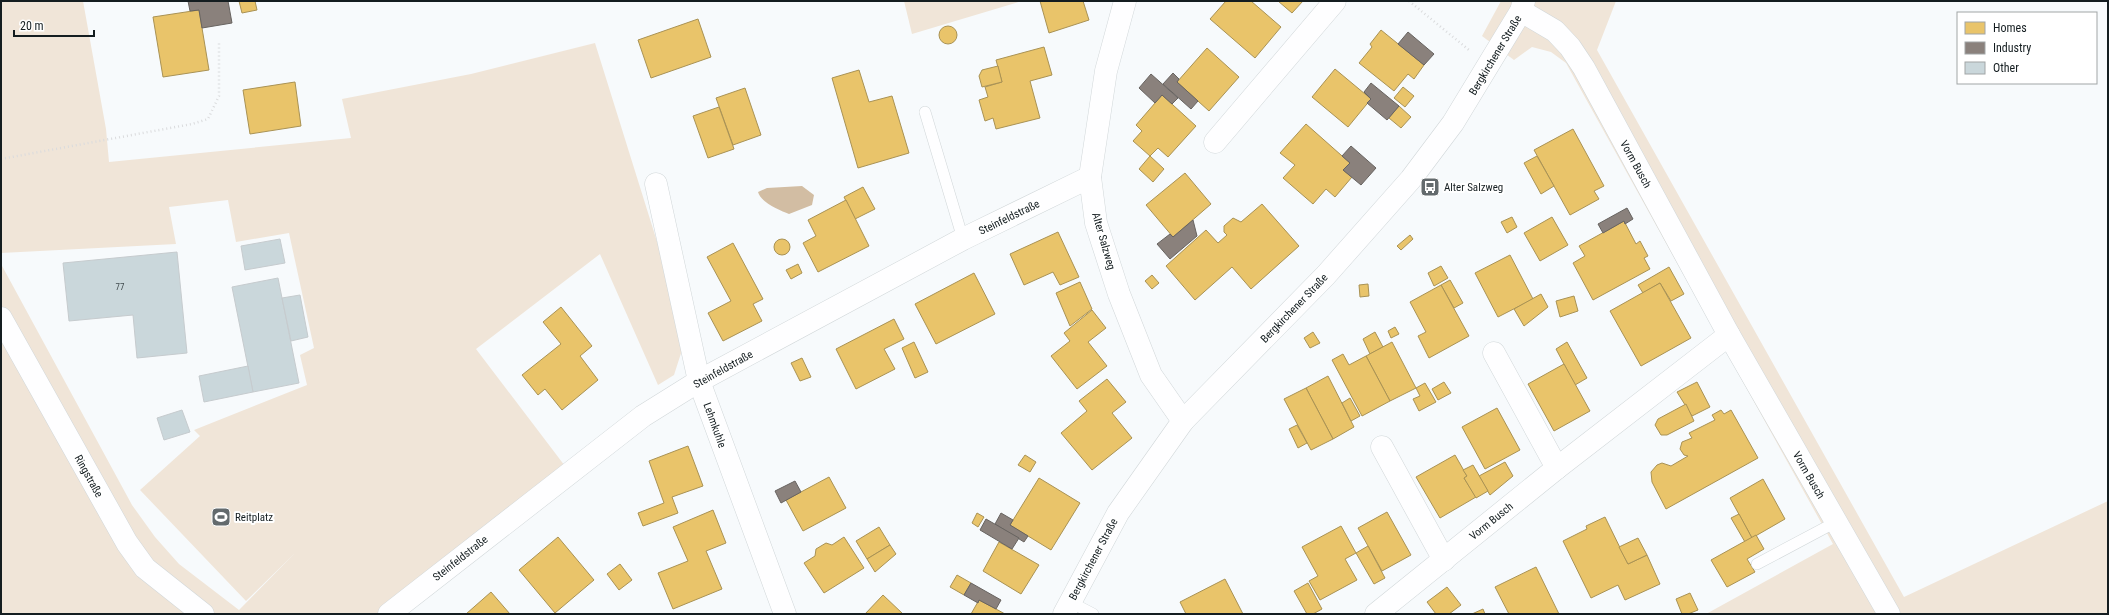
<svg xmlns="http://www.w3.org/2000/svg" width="2109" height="615" font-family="'Roboto Condensed',sans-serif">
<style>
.green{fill:#f0e5d8}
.water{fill:#d2bda3}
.homes{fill:#e9c46a;stroke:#a99254}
.industry{fill:#8a817c;stroke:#676360}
.building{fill:#cad7db;stroke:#c6cbce}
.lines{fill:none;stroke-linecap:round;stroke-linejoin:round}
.service-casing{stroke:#d1d7d9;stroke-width:12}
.minor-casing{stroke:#d1d7d9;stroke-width:23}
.tertiary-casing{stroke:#d1d7d9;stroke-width:23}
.path{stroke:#dadbdd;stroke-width:2.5;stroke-dasharray:1 3;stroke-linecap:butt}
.service{stroke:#fefeff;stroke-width:11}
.minor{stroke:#fefeff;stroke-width:22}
.tertiary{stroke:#fefeff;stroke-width:22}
.labels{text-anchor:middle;stroke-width:4;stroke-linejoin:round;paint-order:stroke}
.number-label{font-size:9px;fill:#424c4f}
.street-label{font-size:11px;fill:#141d20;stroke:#fff}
.poi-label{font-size:11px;fill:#141d20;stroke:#fff;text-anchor:start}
</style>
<rect width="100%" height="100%" fill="#f7fafc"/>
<g class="green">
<polygon points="1,1 83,1 106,129 109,162 351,138 342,99 471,74 595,43 664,264 683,347 674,375 658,385 600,254 476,349 568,470 381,614 1,614 1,264 132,505 155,537 179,564 239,610 295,553 246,601 140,490 200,436 194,430 307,385 300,355 314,348 289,233 236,242 228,200 169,207 176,244 1,253"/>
<polygon points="904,1 1022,1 912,34"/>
<polygon points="1501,1 1616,1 1597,50 1904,597 2108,501 2108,614 1706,614 1833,544 1566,63 1551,52 1532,47 1514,60 1482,36"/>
</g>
<path class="water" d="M802,186L814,195L812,205L789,214C780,210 761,203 758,192L767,188Z"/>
<g class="homes">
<polygon points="239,1 255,1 257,10 242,13"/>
<polygon points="1040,1 1083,1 1089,20 1049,33"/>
<polygon points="1226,1 1251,1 1281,27 1255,58 1210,19"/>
<polygon points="1278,1 1303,1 1292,13"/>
<polygon points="199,10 209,70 163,77 153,17"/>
<polygon points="698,19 711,57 651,78 638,40"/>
<circle cx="948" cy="35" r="9"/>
<polygon points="1381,30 1424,65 1414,79 1408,74 1394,91 1359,63 1372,47 1370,44"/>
<polygon points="1044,47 1052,75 1030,81 1040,118 996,129 993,118 985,121 979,100 988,97 985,87 1002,82 996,60"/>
<polygon points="1207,48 1239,77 1209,111 1177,82"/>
<polygon points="998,66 1002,82 982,87 979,76 982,70"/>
<polygon points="1335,69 1371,99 1348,127 1312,97"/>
<polygon points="859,70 869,102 892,96 909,153 858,168 832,78"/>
<polygon points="295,82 301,126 250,134 243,90"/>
<polygon points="1403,87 1414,96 1405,107 1394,98"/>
<polygon points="745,88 761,135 733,145 716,98"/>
<polygon points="1162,95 1196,126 1168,157 1158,148 1150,156 1133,141 1142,131 1136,125"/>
<polygon points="1399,106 1411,117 1401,128 1389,118"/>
<polygon points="719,107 734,149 708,158 693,116"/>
<polygon points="1306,124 1350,163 1343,170 1352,177 1335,197 1326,189 1313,204 1283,178 1295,165 1280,153"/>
<polygon points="1573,129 1604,186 1594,191 1599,199 1570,215 1534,150"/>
<polygon points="1150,156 1164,169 1153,182 1139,169"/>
<polygon points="1537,156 1554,186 1541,194 1524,163"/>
<polygon points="1185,173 1211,204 1173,237 1146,205"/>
<polygon points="863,187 875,209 855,219 844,197"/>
<polygon points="846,200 869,246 818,272 803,243 816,236 808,220"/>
<polygon points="1262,204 1299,246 1251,289 1232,267 1195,300 1166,266 1206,230 1218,243 1227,235 1224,232 1224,226 1233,218 1241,222"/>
<polygon points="1512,217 1517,227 1507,233 1501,222"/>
<polygon points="1552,217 1568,245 1540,261 1524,233"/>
<polygon points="1624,221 1636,244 1640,241 1648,256 1644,258 1650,269 1593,300 1573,263 1585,256 1579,246"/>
<polygon points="1058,232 1079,277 1060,285 1053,272 1024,285 1010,254"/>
<polygon points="1410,235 1413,239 1401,250 1397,246"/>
<circle cx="782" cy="247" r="8"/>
<polygon points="733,243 763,299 753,304 762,321 723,341 708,313 731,301 707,257"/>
<polygon points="1510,255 1533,299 1498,317 1475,273"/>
<polygon points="798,264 802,273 791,279 786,270"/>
<polygon points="1441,266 1448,278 1434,286 1428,273"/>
<polygon points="1669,267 1684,294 1671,301 1660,283 1643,293 1638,285"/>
<polygon points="974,273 995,314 936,344 915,304"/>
<polygon points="1152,275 1159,283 1152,289 1145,281"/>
<polygon points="1450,280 1463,303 1454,308 1441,285"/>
<polygon points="1080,282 1092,309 1070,326 1056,293"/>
<polygon points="1660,283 1691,338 1641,366 1610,311"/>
<polygon points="1368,284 1369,296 1360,297 1359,285"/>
<polygon points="1441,285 1469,336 1429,358 1418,336 1426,332 1410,302"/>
<polygon points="1541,294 1548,307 1524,326 1514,309"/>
<polygon points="1574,296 1578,311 1560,317 1556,301"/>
<polygon points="561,307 592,346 580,356 598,380 562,410 545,389 538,395 522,375 561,344 543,322"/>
<polygon points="1092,310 1106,328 1088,342 1107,366 1077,389 1051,356 1070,341 1064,333"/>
<polygon points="894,319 904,339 884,349 895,369 856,389 836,349"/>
<polygon points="1395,327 1399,334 1391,338 1388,331"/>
<polygon points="1313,332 1320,343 1310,348 1304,338"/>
<polygon points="1375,332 1383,347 1370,354 1363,339"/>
<polygon points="914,342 928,372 915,378 902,348"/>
<polygon points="1392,342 1416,388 1390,401 1366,356"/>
<polygon points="1567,342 1587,378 1575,385 1556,349"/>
<polygon points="1343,354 1349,365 1366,356 1390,401 1362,416 1332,360"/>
<polygon points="802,358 811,377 800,381 791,363"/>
<polygon points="1564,364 1590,411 1554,431 1528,384"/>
<polygon points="1328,376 1354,427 1333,439 1306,388"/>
<polygon points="1107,379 1126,402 1112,413 1132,438 1092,470 1061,433 1087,411 1079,401"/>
<polygon points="1444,382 1451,393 1438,400 1432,389"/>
<polygon points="1697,382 1710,407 1692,416 1677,392"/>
<polygon points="1425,383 1436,402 1419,411 1413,399 1420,396 1416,388"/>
<polygon points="1306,388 1333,439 1311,450 1284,399"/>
<polygon points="1350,398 1360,416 1351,421 1342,403"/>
<polygon points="1686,404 1694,421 1667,435 1661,435 1655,425 1658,419"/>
<polygon points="1497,408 1520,450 1485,469 1462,427"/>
<polygon points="1721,410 1724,414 1731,410 1758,458 1666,509 1652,482 1651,472 1657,465 1662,463 1671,466 1688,456 1684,455 1680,449 1682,442 1692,438 1689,433 1715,420 1712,415"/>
<polygon points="1297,425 1307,443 1298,448 1289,429"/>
<polygon points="688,446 703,486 672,497 678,513 643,526 638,513 664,503 649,461"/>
<polygon points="1025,455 1036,462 1030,472 1018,465"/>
<polygon points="1455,455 1467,476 1464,478 1476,497 1440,518 1416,477"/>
<polygon points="1505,462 1513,476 1490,495 1479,476"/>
<polygon points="1473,465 1488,491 1476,498 1464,478 1467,476 1463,470"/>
<polygon points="829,477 846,508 803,531 786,500"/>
<polygon points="1039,478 1080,503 1051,550 1010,525"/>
<polygon points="1763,479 1785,519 1752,538 1730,498"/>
<polygon points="713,510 726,543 706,551 722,589 673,609 658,573 688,561 673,527"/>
<polygon points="1387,512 1411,555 1382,571 1358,528"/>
<polygon points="977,513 984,517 978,527 972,523"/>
<polygon points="1739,514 1752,538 1745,542 1731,518"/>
<polygon points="1605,517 1628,564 1647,555 1660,584 1625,600 1618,585 1591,598 1563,541 1587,529 1586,526"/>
<polygon points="1341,526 1356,553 1345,559 1357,580 1320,600 1309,581 1318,576 1302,547"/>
<polygon points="879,527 890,545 867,559 856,541"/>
<polygon points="1756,535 1764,549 1747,559 1755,572 1727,587 1711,560"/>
<polygon points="558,537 594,580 555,613 519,570"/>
<polygon points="844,537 864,568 824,593 804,563 815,556 816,549 826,543 832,545"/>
<polygon points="1638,538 1647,555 1628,564 1619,547"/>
<polygon points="999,542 1039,565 1021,594 983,571"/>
<polygon points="890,545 896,554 875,572 867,559"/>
<polygon points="1368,546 1385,578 1374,584 1356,553"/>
<polygon points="620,564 632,580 619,590 607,574"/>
<polygon points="1536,567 1559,614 1509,614 1495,587"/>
<polygon points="957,575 971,583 964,595 950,587"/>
<polygon points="1225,579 1243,614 1186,614 1180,602"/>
<polygon points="1308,583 1322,609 1313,614 1307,614 1294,591"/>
<polygon points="1447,587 1461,605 1449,614 1436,614 1427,602"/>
<polygon points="491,592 510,614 466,614"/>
<polygon points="1690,593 1698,610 1688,614 1682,614 1676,599"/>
<polygon points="883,595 903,614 865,614"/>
<polygon points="979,600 996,609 1005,614 971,614"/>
<polygon points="1483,609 1485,614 1472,614"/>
</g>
<g class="industry">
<polygon points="188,1 228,1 232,23 202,28 199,10 190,11"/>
<polygon points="1408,32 1434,54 1424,65 1398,44"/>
<polygon points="1173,73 1179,79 1177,82 1198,101 1191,109 1163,84"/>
<polygon points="1151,74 1178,98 1172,104 1162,95 1155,103 1139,88"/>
<polygon points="1371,83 1399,106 1387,120 1367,103 1371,99 1364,92"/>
<polygon points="1351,146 1376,168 1361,185 1343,170 1350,163 1342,156"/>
<polygon points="1627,208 1633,219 1625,224 1624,221 1603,233 1598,224"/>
<polygon points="1193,220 1197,236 1170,259 1157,244 1170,234 1173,237"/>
<polygon points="795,481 801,492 781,503 775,491"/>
<polygon points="1001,513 1013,520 1010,525 1028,536 1024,542 995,524"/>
<polygon points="986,519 1019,538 1012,549 980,530"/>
<polygon points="971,583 1001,600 996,609 979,600 978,603 964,595"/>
</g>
<g class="building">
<polygon points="280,239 285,263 245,270 241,246"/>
<polygon points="177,252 187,353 137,358 133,315 69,321 63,263"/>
<polygon points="278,278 299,383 253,392 232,287"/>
<polygon points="300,295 308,337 291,341 282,298"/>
<polygon points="248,366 253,392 204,402 199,376"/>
<polygon points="182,410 190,432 164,440 157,418"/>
</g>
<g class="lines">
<g class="service-casing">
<g id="service">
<polyline points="925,112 963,239"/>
<polyline points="1757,564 1836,522"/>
<polyline points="1070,602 1093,614"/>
</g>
</g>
<g class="minor-casing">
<g id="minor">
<polyline points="1125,1 1106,71 1090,177 1096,223 1119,294 1151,375 1183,421"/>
<polyline points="1521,11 1555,31 1570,47 1584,68 1729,335 1889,614"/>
<polyline points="1215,142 1335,1"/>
<polyline points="656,184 699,381 785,614"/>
<polyline points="1,318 127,543 145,568 203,614"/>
<polyline points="1494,353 1557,468"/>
<polyline points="1382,447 1444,560"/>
<polyline points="389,614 643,416 699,381 963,239 1090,177"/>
<polyline points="1376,614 1557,468 1729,335"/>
</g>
</g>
<g class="tertiary-casing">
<polyline id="tertiary" points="1064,614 1118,513 1183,421 1326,275 1411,179 1453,123 1521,11 1524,1"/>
</g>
<g class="path">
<polyline points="1409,1 1469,50"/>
<polyline points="1,159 192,124 208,119 219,96 219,42"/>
</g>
<use href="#service" class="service"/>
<use href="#minor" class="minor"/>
<use href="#tertiary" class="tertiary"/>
</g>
<defs>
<g id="bus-square" transform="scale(1)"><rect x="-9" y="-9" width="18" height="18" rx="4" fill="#636a6d" stroke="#fff"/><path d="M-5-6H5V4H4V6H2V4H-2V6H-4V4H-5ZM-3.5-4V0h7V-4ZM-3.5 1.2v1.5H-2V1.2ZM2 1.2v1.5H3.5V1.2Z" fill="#fff"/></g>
<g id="stadium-square" transform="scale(1)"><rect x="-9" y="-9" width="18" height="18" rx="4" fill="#636a6d" stroke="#fff"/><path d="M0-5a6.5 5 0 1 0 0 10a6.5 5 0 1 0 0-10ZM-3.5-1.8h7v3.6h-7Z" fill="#fff"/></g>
</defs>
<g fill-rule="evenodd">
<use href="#bus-square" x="1430" y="187"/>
<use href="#stadium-square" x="221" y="517"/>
</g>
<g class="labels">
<g class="number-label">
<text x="120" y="290">77</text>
</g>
<g class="street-label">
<text transform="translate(1495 55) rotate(-59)" y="4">Bergkirchener Straße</text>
<text transform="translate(1636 164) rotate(61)" y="4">Vorm Busch</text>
<text transform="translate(1009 217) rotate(-26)" y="4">Steinfeldstraße</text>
<text transform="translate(1104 241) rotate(74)" y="4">Alter Salzweg</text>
<text transform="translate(1294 308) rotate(-46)" y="4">Bergkirchener Straße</text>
<text transform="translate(723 369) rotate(-29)" y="4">Steinfeldstraße</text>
<text transform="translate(715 425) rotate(70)" y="4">Lehmkuhle</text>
<text transform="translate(1809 475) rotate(60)" y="4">Vorm Busch</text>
<text transform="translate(89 476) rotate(61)" y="4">Ringstraße</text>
<text transform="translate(1491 521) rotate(-39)" y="4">Vorm Busch</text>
<text transform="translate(460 558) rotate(-38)" y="4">Steinfeldstraße</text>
<text transform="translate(1093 559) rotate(-62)" y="4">Bergkirchener Straße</text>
</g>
<g class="poi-label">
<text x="1444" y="191">Alter Salzweg</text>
<text x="235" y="521">Reitplatz</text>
</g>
</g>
<rect width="2109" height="615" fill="none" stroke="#141d20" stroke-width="4"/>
<rect x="1957" y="12" width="140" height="72" fill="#ffffff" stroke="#a1a5a6"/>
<rect x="1965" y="22" width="20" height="12" fill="#e9c46a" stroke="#a1a5a6"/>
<text x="1993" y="32" font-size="12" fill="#141d20">Homes</text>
<rect x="1965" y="42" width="20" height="12" fill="#8a817c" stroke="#a1a5a6"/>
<text x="1993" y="52" font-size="12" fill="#141d20">Industry</text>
<rect x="1965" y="62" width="20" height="12" fill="#cad7db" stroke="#a1a5a6"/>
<text x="1993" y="72" font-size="12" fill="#141d20">Other</text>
<path d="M14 30v6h80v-6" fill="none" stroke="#141d20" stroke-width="2"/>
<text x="20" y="30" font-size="12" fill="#141d20" stroke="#ffffff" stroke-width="3" paint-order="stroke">20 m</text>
</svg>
